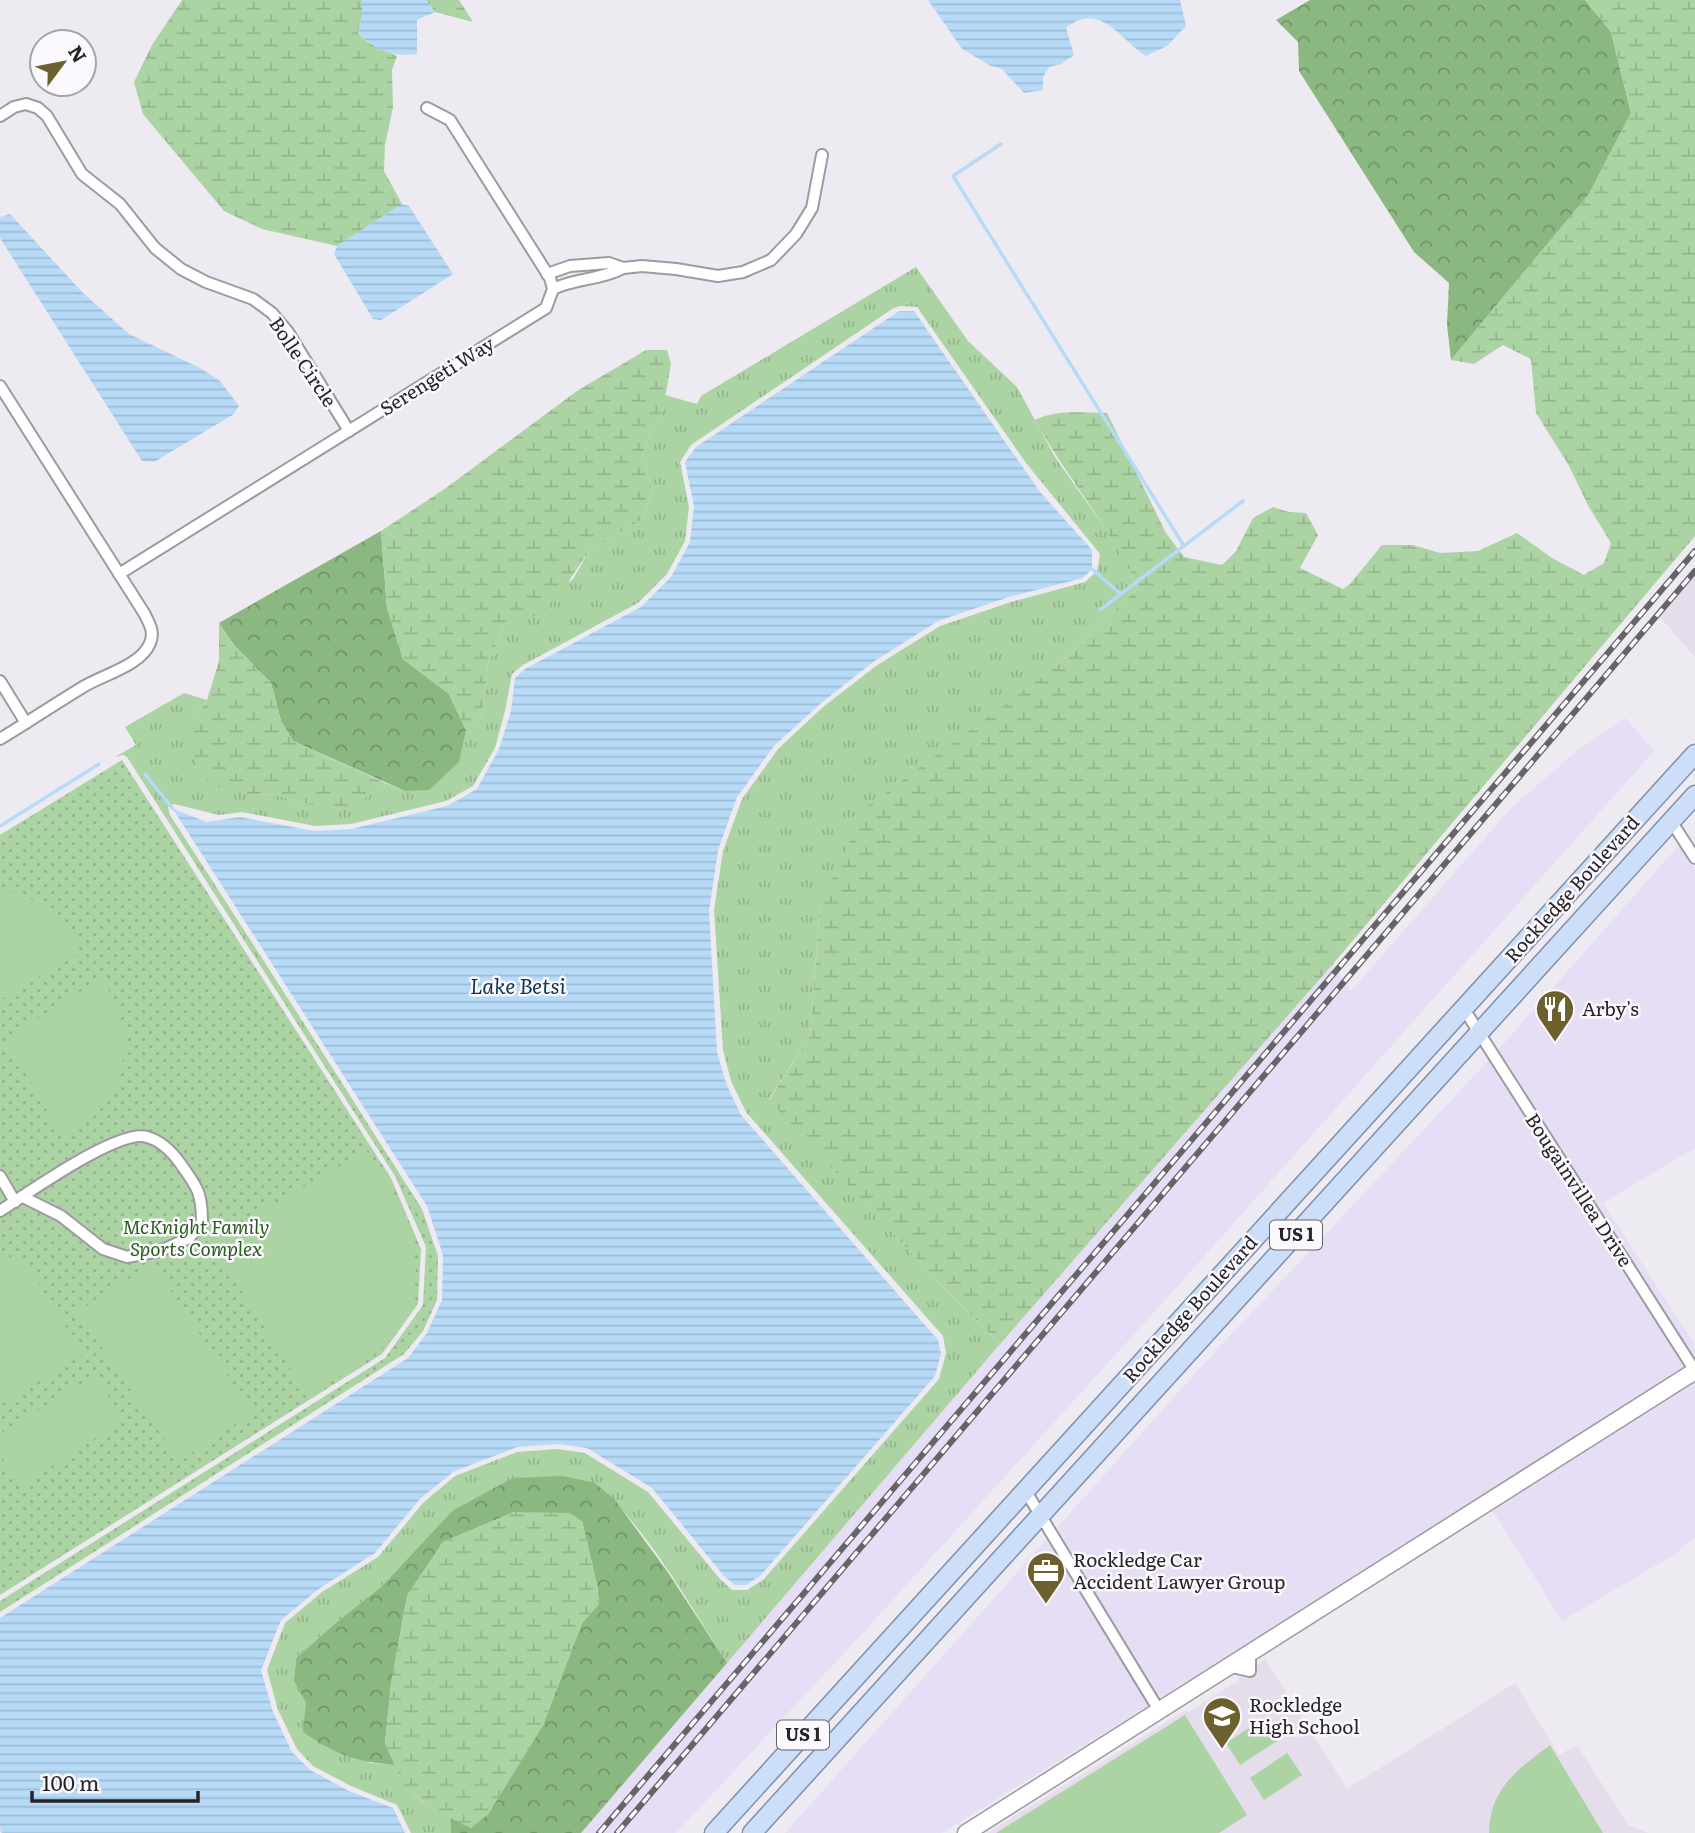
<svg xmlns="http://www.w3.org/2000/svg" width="1695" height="1833" font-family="Literata,serif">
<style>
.commercial{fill:#e5def4}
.built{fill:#e5ddeb}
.grass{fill:url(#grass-tufts)}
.forest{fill:url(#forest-crowns)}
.wetland{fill:url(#wetland-marsh)}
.park{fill:url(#park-dots)}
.garden{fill:#acd3a3}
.water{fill:url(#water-rules)}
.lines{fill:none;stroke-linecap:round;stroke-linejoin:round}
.stream{stroke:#b7daf7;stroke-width:3.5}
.street-casing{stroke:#9e9aa1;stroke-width:14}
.secondary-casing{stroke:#9e9aa1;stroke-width:19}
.primary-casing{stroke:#7d8fab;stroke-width:21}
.street{stroke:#fff;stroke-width:10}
.secondary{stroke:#fff;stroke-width:16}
.primary{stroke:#cddef8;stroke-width:18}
.rail-casing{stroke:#656467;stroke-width:6}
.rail{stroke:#fbf8fe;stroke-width:3.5;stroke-dasharray:10;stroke-linecap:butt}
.labels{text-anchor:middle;stroke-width:5;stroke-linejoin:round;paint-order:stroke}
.shield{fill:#fbf8fe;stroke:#656467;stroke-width:2}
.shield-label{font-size:18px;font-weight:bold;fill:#252426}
.street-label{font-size:19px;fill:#252426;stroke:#fbf8fe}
.poi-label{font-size:19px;fill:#252426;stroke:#fbf8fe;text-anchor:start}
.park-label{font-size:19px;font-style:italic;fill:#286219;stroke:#fbf8fe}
.water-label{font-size:21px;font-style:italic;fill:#073756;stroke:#fbf8fe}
</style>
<defs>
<pattern id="grass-tufts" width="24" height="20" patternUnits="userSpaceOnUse" patternTransform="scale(1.75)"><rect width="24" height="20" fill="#acd3a3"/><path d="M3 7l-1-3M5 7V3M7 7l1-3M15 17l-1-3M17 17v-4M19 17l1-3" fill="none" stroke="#94b58c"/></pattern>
<pattern id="forest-crowns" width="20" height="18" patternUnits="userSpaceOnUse" patternTransform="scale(1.75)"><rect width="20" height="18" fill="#8bb881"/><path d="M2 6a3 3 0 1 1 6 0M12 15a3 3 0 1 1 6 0" fill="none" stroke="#719569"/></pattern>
<pattern id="wetland-marsh" width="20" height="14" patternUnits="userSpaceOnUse" patternTransform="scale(1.75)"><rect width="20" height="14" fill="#acd3a3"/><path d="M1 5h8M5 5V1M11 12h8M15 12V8" fill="none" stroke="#94b58c"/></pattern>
<pattern id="park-dots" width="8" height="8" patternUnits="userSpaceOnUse" patternTransform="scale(1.75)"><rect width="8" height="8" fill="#acd3a3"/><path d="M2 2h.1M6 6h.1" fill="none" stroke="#94b58c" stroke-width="1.8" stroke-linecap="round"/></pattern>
<pattern id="water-rules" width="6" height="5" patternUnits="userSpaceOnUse" patternTransform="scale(1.75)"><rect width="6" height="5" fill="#b7daf7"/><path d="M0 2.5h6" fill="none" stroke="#9dbbd4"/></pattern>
</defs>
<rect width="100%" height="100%" fill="#eeeaf2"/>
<g class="commercial">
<polygon points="1626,718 1654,751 1167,1298 860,1636 676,1833 581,1833 1000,1344 1333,964 1351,991 1513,806 1578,750"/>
<polygon points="1679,845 1695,870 1695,1148 1603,1203 1695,1345 1695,1359 1498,1050"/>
<polygon points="1489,1060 1687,1370 1160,1698 1056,1529 1198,1370"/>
<polygon points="1693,1380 1695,1383 1695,1537 1675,1554 1562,1621 1491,1508"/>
<polygon points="1047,1539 1149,1705 942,1833 785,1833"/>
</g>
<g class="built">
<polygon points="1695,574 1695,657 1660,617"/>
<polygon points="1265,1659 1347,1789 1515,1683 1559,1755 1577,1745 1629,1826 1649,1833 988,1833 1184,1711 1189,1712 1238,1681 1242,1674"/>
</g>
<path class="grass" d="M916,267L968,341L1017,387L1055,457L1118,547L1138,588L1057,666L820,906L810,1036L769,1099L940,1284L1000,1344L727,1663C689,1604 648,1529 595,1483L452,1511L382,1586L338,1621L296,1658L294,1681L306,1703L370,1763L395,1765C406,1792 425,1806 451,1818V1833H411L397,1805L351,1786L313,1766L297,1749L278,1710L267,1670L285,1623L322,1592L378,1557L424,1502L455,1476L517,1452L557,1449L585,1453L648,1492L720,1579L732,1590H747L763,1580L939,1379L946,1353L943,1336L746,1112L731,1081L723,1050L714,910L723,851L742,799L778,749L823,707L876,666L940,626L1011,602L1085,582L1097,571L1100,554L1026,463L917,307L900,306L892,309L691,445L680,462L689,507L685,541L667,574L638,603L523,665L512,674L505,711L495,748L473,786L446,801L351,824L315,826L242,812L219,815L174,804L168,807L170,815L314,1039L309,1042L127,757L123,755L115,757L136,745L125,727L184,693L207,700L193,719L246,794L275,795L310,805L378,790L385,783L405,791L466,730L465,728L482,717L488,665L505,623L573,579L589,551L643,519L652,490L642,455L650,433L663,410L665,395L697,404L701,396Z"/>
<g class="forest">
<polygon points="1310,0 1585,0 1611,32 1631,113 1589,194 1451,360 1447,325 1449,283 1414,252 1299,71 1298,42 1276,20"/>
<polygon points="381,531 387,608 403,659 449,694 466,730 459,762 429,790 405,791 293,741 281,721 271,683 234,645 219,623"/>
<path d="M563,1476L595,1483L615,1500L667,1571L727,1663L581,1833H451V1818L471,1827L488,1814L543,1725L582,1623L599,1604L597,1585L582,1521L514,1512L443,1542L407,1596L391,1685L385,1743L395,1765C357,1762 334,1754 303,1732L306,1703L294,1681L296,1658L338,1621L382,1586L452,1511L513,1478Z"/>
</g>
<g class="wetland">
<polygon points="182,0 362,0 362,16 358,33 367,42 397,56 392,70 393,107 385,145 384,171 402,204 337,246 262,229 224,211 143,114 134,82 152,45"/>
<polygon points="426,0 459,0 473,22 435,12"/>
<path d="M1585,0H1695V536L1333,964L1000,1344L940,1284L769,1100L810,1036L820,906L865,808L1057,666L1138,588C1111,528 1067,478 1035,420C1057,409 1084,413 1107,413L1166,533L1184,557L1222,565L1236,551L1253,518L1273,507L1289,512L1306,513L1318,535L1300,568L1343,589L1350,584L1382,545H1413L1440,553L1478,551L1517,533L1552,558L1584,575L1604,563L1611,543L1589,507L1568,464L1536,413L1531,359L1503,345L1474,364L1451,360L1589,194L1631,113L1611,32Z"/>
<polygon points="646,350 667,350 671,364 663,410 650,433 642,455 652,490 643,519 589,551 554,603 533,617 513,624 505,623 488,665 482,717 465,728 449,694 403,659 387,608 381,531 446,488 577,391"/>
<polygon points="219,623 234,645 271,683 281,721 293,741 385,783 378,790 348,809 310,805 275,795 246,794 210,785 190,753 193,719 207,700 219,661"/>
<polygon points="514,1512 570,1513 582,1521 597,1585 599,1604 582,1623 543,1725 488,1814 471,1828 433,1810 403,1784 385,1743 391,1685 407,1596 443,1542"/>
</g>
<g class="park">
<polygon points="122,760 391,1178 421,1249 418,1304 382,1354 0,1595 0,835"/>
<polygon points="314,1039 422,1209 438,1256 437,1300 423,1331 404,1354 0,1612 0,1601 385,1358 423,1305 426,1247 395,1176 309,1042"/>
</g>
<g class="garden">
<path d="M0,890C38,894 65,920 81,952L0,1000Z"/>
<path d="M100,979C135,1017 131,1080 94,1116C85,1125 74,1131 62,1136L9,1046L12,1035Z"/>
<path d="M367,1151C395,1194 420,1231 415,1285C413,1309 403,1329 384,1346C362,1366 333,1379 307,1395L216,1250L218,1236Z"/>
<polygon points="19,1252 83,1354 0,1405 0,1264"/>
<polygon points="153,1264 252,1413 179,1461 78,1312"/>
<polygon points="95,1375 123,1421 20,1486 0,1454 0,1434"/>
<polygon points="1185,1715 1247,1815 1219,1833 996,1833"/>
<polygon points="1263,1719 1277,1741 1240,1765 1226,1743"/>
<path d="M1550,1745L1603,1833H1489C1490,1788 1517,1770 1550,1745Z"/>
<polygon points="1287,1753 1302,1775 1264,1800 1250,1778"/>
</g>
<g class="water">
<path d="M362,0H426L435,12L417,20V54C392,57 376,51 358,33L362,16Z"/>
<path d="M928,0H1180L1186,26L1167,46L1146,56C1120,40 1100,0 1066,28L1074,55L1061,64L1049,67L1043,77V90L1024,93L1002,69L991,66L962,49Z"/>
<polygon points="402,204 409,206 453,274 381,320 373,319 334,254 337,246"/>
<polygon points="10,214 84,294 129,334 200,368 220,381 239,406 234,414 154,462 142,461 0,238 0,217"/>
<polygon points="899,311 914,311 1040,492 1092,550 1092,569 1083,578 1009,597 938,621 873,662 820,704 774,746 737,797 718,850 709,911 717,1052 726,1083 741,1115 938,1340 941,1354 935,1376 760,1576 746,1585 735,1585 724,1576 652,1488 587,1448 558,1444 517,1447 453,1472 420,1499 375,1553 320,1588 281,1620 261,1670 273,1712 292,1752 310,1770 349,1791 393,1808 405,1833 2,1833 0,1830 0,1618 408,1358 427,1333 442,1300 443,1255 427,1206 173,809 207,822 240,817 314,831 351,829 447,806 477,789 499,749 511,711 515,678 525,669 641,607 671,577 690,542 694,506 685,462 696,447"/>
</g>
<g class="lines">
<g class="stream">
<polyline points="1001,144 953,176 1184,546"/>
<polyline points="1092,569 1121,594"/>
<polyline points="1101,609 1243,501"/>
<polyline points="145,774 173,809"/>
<polyline points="0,826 99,764"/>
</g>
<g class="street-casing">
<g id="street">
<polyline points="0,116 14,107 26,104 38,108 47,116 82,174 120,204 155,248 181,269 206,282 253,299 272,313 288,332 349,431"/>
<polyline points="547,274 570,266 609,263 623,268 642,266 676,269 718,276 743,272 771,260 796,234 812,208 822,155"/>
<path d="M553,289C576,278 601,280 623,268"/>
<path d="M0,386L144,613C149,623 155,632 150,643C141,666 102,675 83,687C55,704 28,722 0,739"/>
<polyline points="119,574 546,308 553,289 550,278 450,120 427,108"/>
<polyline points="0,681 26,723"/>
<polyline points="1671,821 1695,858"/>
<polyline points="1464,1009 1695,1371"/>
<polyline points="0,1176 15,1202"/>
<path d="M0,1211C27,1194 119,1128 147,1137C162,1141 172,1152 180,1163C197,1187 202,1192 202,1222L189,1238L160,1251L127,1257L103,1249L61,1216L23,1197"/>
<polyline points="1025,1490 1160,1712"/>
<polygon points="1250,1656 1250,1671 1232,1667"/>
</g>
</g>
<g class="secondary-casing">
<polyline id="secondary" points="966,1833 1695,1371"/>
</g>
<g class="primary-casing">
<g id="primary">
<polyline points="714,1833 1695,754"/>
<polyline points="752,1833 1695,795"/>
</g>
</g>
<use href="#street" class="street"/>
<use href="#secondary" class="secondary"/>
<use href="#primary" class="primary"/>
<g class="rail-casing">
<g id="rail">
<polyline points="599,1833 1695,551"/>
<polyline points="617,1833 1695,571"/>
</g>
</g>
<use href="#rail" class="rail"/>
</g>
<defs>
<g id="restaurant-pin" transform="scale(2.0125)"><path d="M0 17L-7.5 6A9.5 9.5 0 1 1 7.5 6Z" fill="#6c612d" stroke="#fbf8fe"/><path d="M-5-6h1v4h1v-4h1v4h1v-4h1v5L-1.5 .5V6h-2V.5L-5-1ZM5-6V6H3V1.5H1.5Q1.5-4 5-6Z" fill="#fff"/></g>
<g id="office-pin" transform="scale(2.0125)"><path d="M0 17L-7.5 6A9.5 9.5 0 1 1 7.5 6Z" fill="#6c612d" stroke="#fbf8fe"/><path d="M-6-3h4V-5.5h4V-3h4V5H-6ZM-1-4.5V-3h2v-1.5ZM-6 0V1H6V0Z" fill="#fff"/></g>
<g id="school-pin" transform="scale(2.0125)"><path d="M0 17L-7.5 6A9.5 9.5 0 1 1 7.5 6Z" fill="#6c612d" stroke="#fbf8fe"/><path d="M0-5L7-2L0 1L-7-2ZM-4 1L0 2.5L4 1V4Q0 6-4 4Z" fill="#fff"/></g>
</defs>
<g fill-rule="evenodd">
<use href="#restaurant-pin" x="1555" y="1009"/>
<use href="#office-pin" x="1046" y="1571"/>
<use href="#school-pin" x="1222" y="1716"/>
</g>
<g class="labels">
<g class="shield">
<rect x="1270" y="1220.5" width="52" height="29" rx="5"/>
<rect x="777" y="1720.5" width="52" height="29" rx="5"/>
</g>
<g class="shield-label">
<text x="1296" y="1241">US 1</text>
<text x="803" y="1741">US 1</text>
</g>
<g class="street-label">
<text transform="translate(303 362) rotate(56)" y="7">Bolle Circle</text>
<text transform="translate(437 376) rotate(-32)" y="7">Serengeti Way</text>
<text transform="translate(1572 889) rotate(-48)" y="7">Rockledge Boulevard</text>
<text transform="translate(1579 1190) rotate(57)" y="7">Bougainvillea Drive</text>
<text transform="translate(1190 1309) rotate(-48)" y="7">Rockledge Boulevard</text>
</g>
<g class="poi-label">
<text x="1582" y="1016">Arby's</text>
<text x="1073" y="1567">Rockledge Car<tspan x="1073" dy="22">Accident Lawyer Group</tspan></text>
<text x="1249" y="1712">Rockledge<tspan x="1249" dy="22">High School</tspan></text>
</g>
<g class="park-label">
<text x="196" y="1234">McKnight Family<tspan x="196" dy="22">Sports Complex</tspan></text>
</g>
<g class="water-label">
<text x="518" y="994">Lake Betsi</text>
</g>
</g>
<g transform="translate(63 63) rotate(58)"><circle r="33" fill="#fbf8fe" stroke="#a5a3a8" stroke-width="2"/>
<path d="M0-5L12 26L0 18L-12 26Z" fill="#6c612d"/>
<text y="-10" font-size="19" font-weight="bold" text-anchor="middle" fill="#252426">N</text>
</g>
<path d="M32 1791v10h166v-10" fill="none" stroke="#252426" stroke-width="3.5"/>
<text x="42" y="1791" font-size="21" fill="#252426" stroke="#fbf8fe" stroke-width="5" paint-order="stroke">100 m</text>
</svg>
